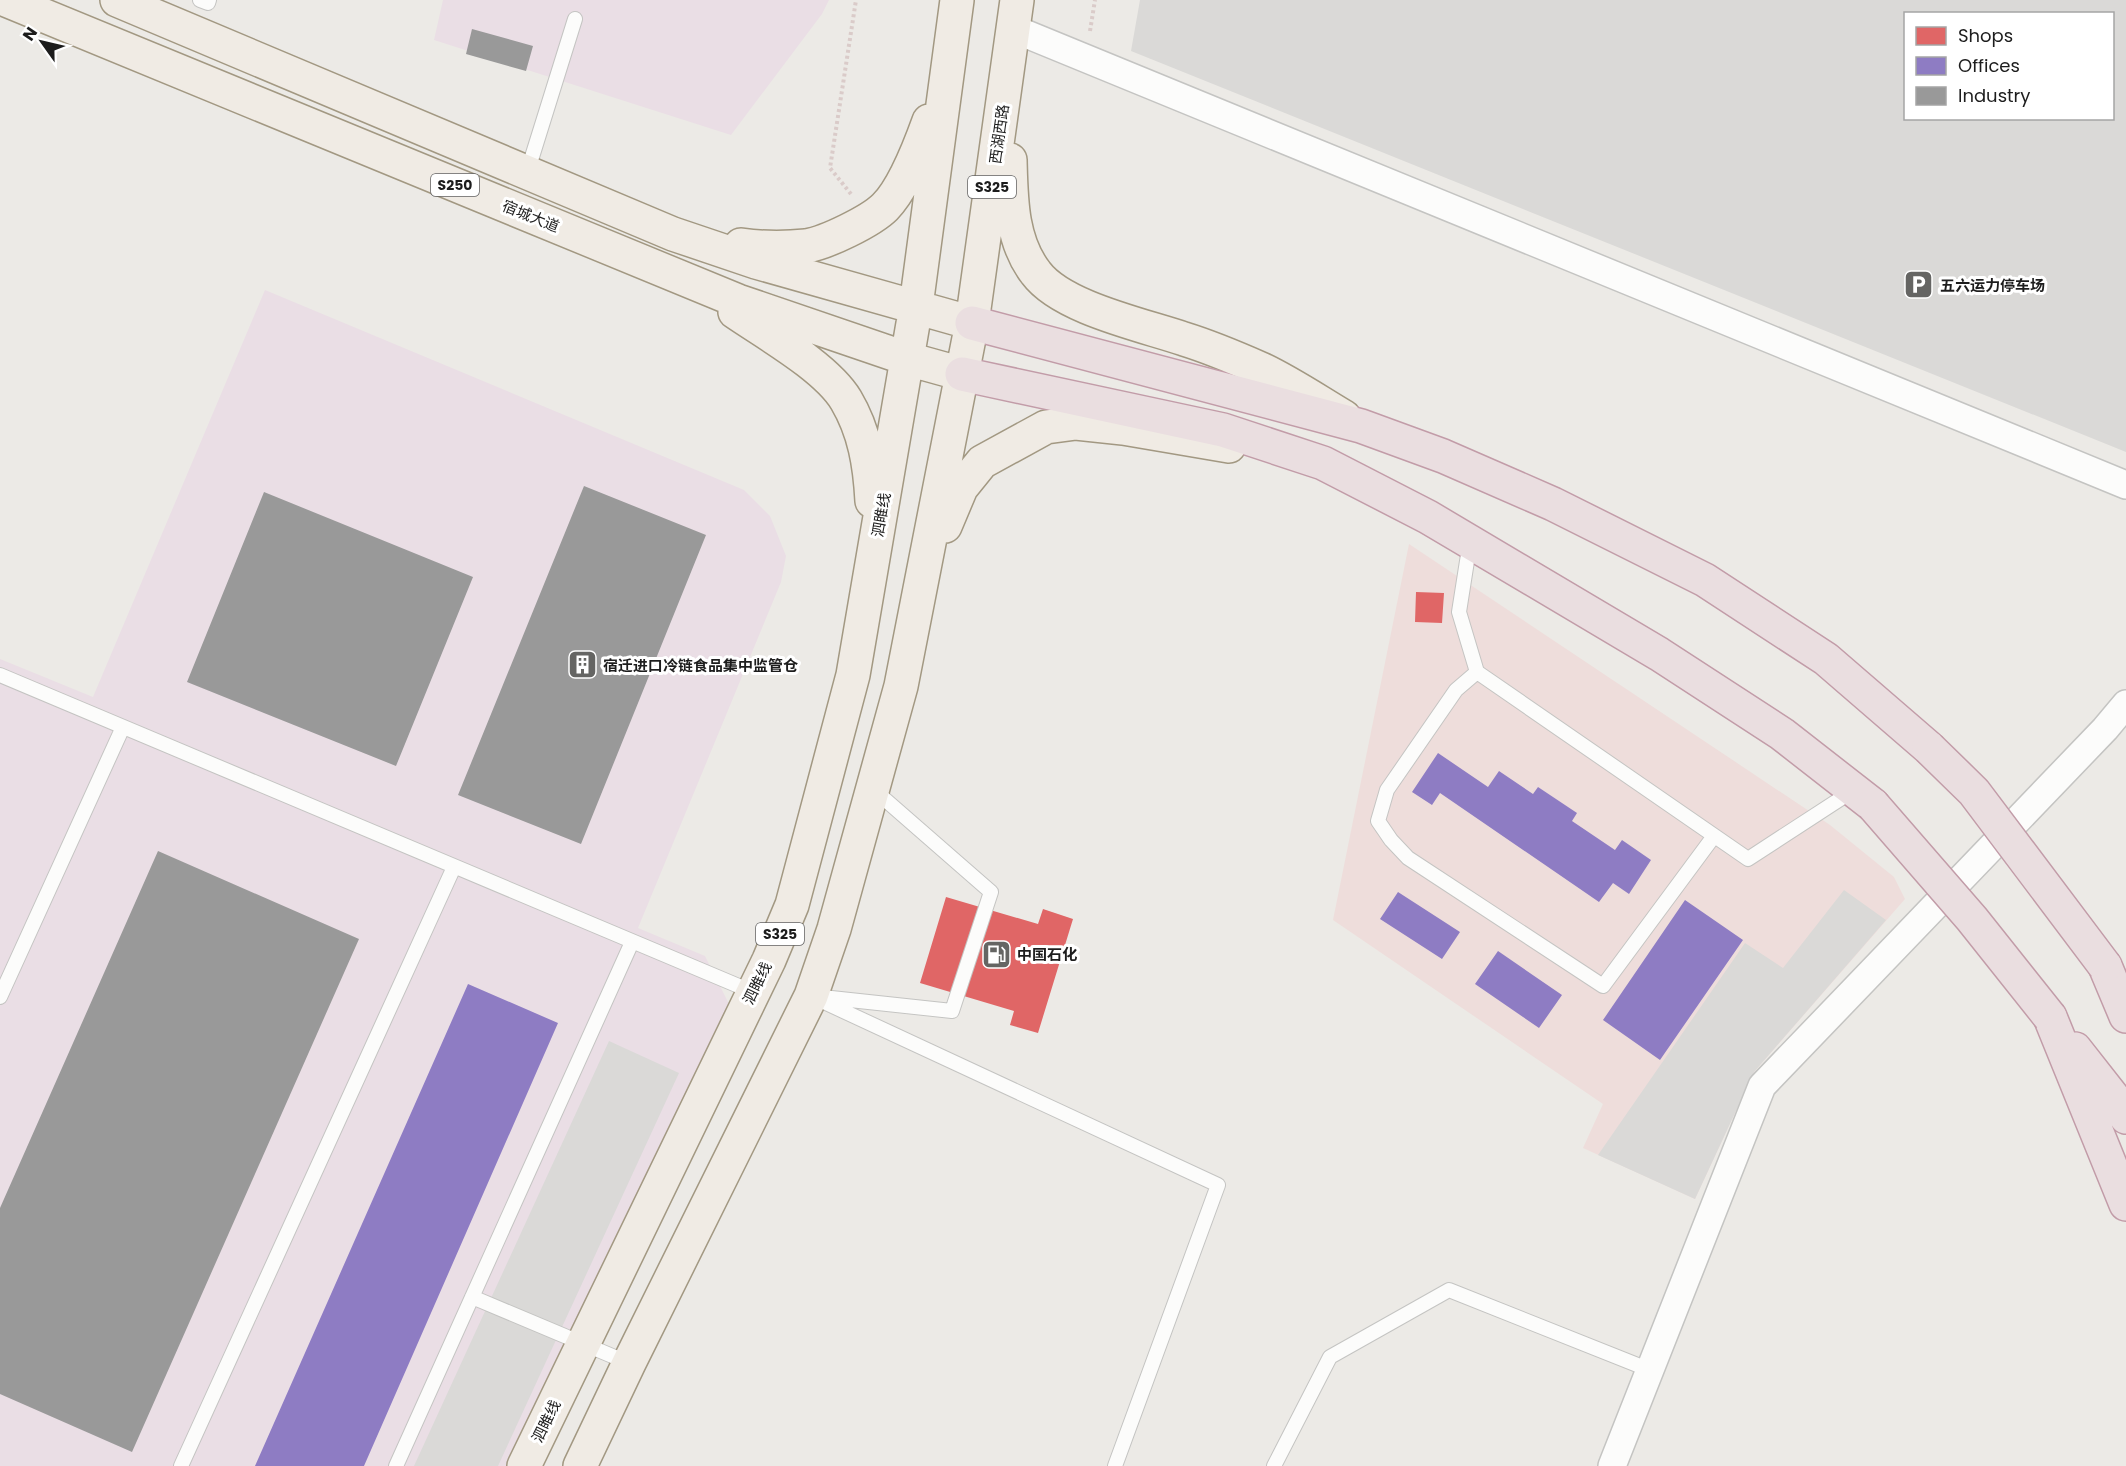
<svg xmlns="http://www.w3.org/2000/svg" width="2126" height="1466" font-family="Poppins,'Noto Sans SC',sans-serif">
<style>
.commercial{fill:#eedddb}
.industrial{fill:#eadee5}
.religious{fill:#dad9d7;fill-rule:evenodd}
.shops{fill:#e06666}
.offices{fill:#8e7cc3}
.industry{fill:#999}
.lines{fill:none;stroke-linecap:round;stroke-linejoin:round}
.lane-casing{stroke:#c4c4c2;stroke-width:16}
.street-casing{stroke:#c4c4c2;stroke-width:30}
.primary-casing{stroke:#a29882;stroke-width:36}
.highway-casing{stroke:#c29ca8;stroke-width:36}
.path{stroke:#dacbc9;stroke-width:4;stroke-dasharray:3 3;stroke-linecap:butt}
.lane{stroke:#fcfcfb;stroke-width:14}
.street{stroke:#fcfcfb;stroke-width:27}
.primary{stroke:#f0ebe4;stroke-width:33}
.highway{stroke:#eadee0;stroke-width:33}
.highway-bridge-casing{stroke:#c29ca8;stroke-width:36;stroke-linecap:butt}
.highway-bridge{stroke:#eadee0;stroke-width:33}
.labels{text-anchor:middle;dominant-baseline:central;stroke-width:6;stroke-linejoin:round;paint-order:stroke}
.shield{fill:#fff;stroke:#616161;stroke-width:1.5}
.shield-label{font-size:14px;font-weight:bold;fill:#1d1d1d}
.street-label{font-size:15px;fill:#1d1d1d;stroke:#fff}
.poi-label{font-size:15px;font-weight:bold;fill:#1d1d1d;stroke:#fff;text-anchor:start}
</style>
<rect width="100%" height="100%" fill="#eceae6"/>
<path class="commercial" d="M1409,544L1830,825L1894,877L1905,899L1754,1072L1695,1199L1583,1148L1603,1104L1333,920Z"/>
<path class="industrial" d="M443,0H829L822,14L731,135L434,40Z
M265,290L744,490L770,516L786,556L781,582L638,928L705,956L732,1010L510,1466H0V659L93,697Z"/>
<path class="religious" d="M1140,0H2126V452L1131,51ZM1906,14H2112V118H1906Z
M1844,890L1886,920L1754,1072L1695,1199L1598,1155L1745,943L1783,968Z
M609,1041L679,1073L498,1466H414Z"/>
<path class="shops" d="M1416,592L1444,593L1442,623L1415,622Z
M946,897L1038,924L1043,909L1073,919L1038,1033L1010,1025L1014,1011L920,983Z"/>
<path class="offices" d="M1438,753L1488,787L1499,771L1533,794L1538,787L1577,813L1572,821L1615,850L1622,840L1651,860L1629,894L1613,883L1599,902L1440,793L1432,805L1412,792Z
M1398,892L1460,932L1442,959L1380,919Z
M1685,900L1743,940L1660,1060L1603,1020Z
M1498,951L1562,995L1539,1028L1475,984Z
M468,984L558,1023L364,1466H255Z"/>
<path class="industry" d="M472,29L533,46L526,71L466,54Z
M584,486L706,535L581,844L458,795Z
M264,492L473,577L396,766L187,682Z
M158,851L359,939L132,1452L0,1394V1208Z"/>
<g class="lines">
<defs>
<path id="lane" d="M200,0L208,3L209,0
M527,173L575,19
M1470,542L1459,612L1477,672L1748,859L1854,790
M1477,672L1456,690L1387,790L1378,821L1391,840L1408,858L1603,986L1714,836
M0,675L753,992
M811,996L1218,1185L1115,1466
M0,997L123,727
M822,997L952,1011L991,892L873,789
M472,1297L629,1363
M181,1466L454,867
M396,1466L632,942
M1274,1466L1330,1357L1449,1290L1650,1370"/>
<path id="street" d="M1014,29L2126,485
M1612,1466L1762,1086L2105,729L2126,704"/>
<path id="primary" d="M6,0L738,301L908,359L962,374
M117,0L673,234L756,262L972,323
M1010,160C1011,199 1011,241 1036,273C1062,308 1143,325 1184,339C1210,347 1236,358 1261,369C1289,382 1317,401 1344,417
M741,245C762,248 785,248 806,246C826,243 871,221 885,207C904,188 920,146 929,121
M735,312C767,334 826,367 846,400C865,432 870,465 872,501
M945,526L961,488L982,462L1046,427L1076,423L1123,428L1229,446
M524,1466L769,960L792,905L853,675L916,306L957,0
M580,1466L629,1363L811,996L834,929L901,686L972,323L1017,0"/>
<path id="highway" d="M972,323L1361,426L1443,456L1553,504L1705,580L1826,659L1929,748
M962,374L1223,430L1323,463L1428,517L1659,654L1782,734L1873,805
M2105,966L2126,1016
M2050,1017L2126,1204
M2075,1049L2119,1105L2126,1117"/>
</defs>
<use href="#lane" class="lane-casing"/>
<use href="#street" class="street-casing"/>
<use href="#primary" class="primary-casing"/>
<use href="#highway" class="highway-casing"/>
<path class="path" d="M1090,31L1095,0
M851,194L830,168L856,0"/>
<use href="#lane" class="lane"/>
<use href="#street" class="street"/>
<use href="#primary" class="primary"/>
<use href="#highway" class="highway"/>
<defs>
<path id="highway-bridge" d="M1929,748L1974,792L2105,966
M1873,805L1972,919L2050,1017"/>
</defs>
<use href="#highway-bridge" class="highway-bridge-casing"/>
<use href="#highway-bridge" class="highway-bridge"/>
</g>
<defs>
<symbol id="parking-square" viewBox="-11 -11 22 22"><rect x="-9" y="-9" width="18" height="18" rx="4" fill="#656563" stroke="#fff"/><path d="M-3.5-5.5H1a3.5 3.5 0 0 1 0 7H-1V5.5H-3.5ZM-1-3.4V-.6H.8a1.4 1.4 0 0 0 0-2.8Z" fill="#fff"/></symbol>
<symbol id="building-square" viewBox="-11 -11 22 22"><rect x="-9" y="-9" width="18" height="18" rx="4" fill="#656563" stroke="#fff"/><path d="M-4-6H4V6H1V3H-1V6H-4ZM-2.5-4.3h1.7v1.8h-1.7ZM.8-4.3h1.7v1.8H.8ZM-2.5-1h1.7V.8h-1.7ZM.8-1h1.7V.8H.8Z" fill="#fff"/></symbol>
<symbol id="fuel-square" viewBox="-11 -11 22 22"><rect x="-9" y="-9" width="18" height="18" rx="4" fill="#656563" stroke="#fff"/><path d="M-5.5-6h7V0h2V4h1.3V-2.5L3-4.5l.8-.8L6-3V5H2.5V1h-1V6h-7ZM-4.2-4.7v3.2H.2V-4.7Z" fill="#fff"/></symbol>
</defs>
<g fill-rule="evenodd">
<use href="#parking-square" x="1902" y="268" width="33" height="33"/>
<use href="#building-square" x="566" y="648" width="33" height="33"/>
<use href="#fuel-square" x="980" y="938" width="33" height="33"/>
</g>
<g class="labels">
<g class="shield">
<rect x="431" y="174" width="48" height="22" rx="4.5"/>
<rect x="968" y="176" width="48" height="22" rx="4.5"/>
<rect x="756" y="923" width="48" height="22" rx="4.5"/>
</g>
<g class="shield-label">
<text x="455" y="185">S250</text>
<text x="992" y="187">S325</text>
<text x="780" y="934">S325</text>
</g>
<g class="street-label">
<text transform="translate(999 134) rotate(-82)">西湖西路</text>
<text transform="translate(531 216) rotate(22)">宿城大道</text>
<text transform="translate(881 515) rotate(-80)">泗睢线</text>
<text transform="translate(757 983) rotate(-64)">泗睢线</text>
<text transform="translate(546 1421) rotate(-64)">泗睢线</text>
</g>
<g class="poi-label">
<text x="1940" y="285">五六运力停车场</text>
<text x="603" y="665">宿迁进口冷链食品集中监管仓</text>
<text x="1017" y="954">中国石化</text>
</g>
</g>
<rect x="1904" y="12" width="210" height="108" fill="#ffffff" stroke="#a5a5a5" stroke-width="1.5"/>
<rect x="1916" y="27" width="30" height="18" fill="#e06666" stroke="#a5a5a5" stroke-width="1.5"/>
<text x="1958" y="42" font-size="18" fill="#1d1d1d">Shops</text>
<rect x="1916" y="57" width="30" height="18" fill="#8e7cc3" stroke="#a5a5a5" stroke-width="1.5"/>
<text x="1958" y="72" font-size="18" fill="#1d1d1d">Offices</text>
<rect x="1916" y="87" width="30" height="18" fill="#999999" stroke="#a5a5a5" stroke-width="1.5"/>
<text x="1958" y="102" font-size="18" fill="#1d1d1d">Industry</text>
<g transform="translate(42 42) rotate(304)" stroke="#ffffff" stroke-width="4.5" paint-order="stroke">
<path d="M0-4.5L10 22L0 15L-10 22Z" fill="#1d1d1d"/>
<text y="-9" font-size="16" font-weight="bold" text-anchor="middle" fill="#1d1d1d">N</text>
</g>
</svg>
